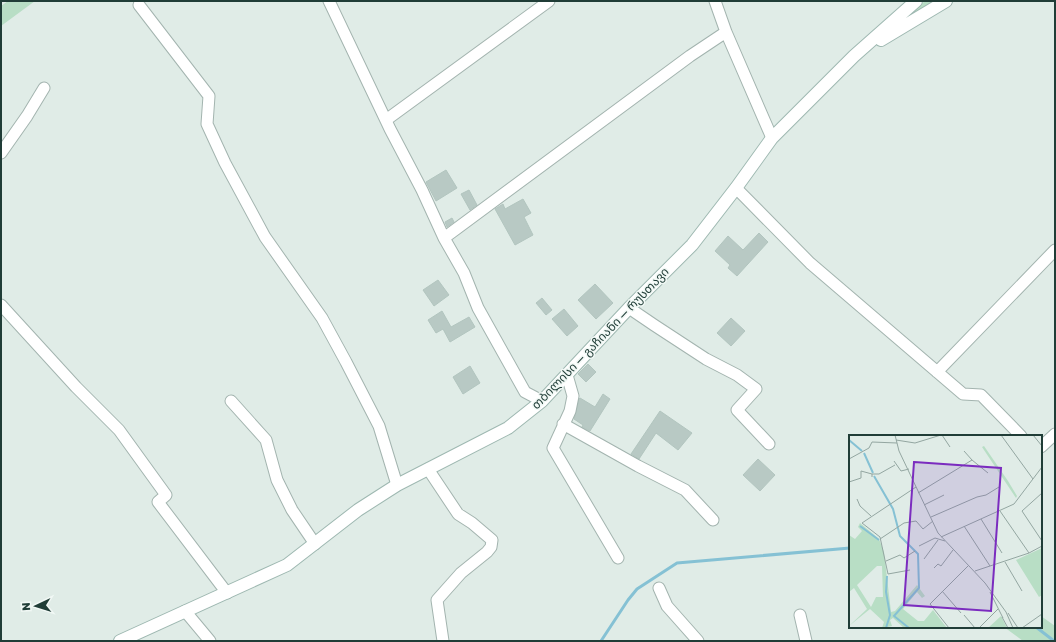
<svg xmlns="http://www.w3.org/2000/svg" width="1056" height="642" font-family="'Golos Text','Noto Sans Georgian',sans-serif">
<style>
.green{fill:#b8dec5}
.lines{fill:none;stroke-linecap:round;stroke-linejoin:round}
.stream{stroke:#85c1d4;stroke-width:3}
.building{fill:#b8c9c4;stroke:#b2c5bf}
.minor-casing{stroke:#a3b4af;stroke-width:13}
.secondary-casing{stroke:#9eb8b1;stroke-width:14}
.minor{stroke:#fff;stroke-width:11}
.secondary{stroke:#fff;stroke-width:12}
.labels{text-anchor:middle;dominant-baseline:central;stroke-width:3;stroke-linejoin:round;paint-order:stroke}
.street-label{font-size:12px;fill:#203d37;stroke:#f1f8f5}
.inset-river{fill:none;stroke:#85c1d4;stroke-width:2}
.inset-road{fill:none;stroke:#93a6a1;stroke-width:1}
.view{fill:#7b2cbf;fill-opacity:0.15;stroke:#7b2cbf;stroke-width:2}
.inset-edge{fill:none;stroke:#203d37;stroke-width:2}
</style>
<rect width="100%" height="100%" fill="#e0ece7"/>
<path class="green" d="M8,1H35L1,26V6Z
M925,1H937L891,29Z
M1041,616L1055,626V641H1023L1004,627H1041Z"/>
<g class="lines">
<path class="stream" d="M1036,627L1054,641
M601,641L628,600L637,589L677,563L850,548"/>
</g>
<path class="building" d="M446,170L457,188L436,201L426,182Z
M469,190L477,205L470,210L461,194Z
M523,199L531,213L524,217L533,235L515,245L495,209L503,204L505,209Z
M452,218L454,222L447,227L445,222Z
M759,233L768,242L737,276L728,268L730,265L715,251L728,236L743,250Z
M438,280L449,295L434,306L423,290Z
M595,284L613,303L596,319L578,300Z
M542,298L552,310L546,315L536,303Z
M564,309L578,326L567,336L552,319Z
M442,311L451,327L469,317L475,327L450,342L443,329L436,333L428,320Z
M731,318L745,331L731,346L717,333Z
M588,364L596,372L586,382L578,374Z
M470,366L480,383L463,394L453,377Z
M603,394L610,399L590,431L582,427L583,425L574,419L579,399L580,398L595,407Z
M660,411L692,433L678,450L656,433L639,459L631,454Z
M758,459L775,475L760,491L743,475Z"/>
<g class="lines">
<defs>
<path id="minor" d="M329,1L390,129L422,190L444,238L464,273L478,308L525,392L542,401
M715,1L726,32
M139,5L209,96L207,124L225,163L265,237L322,318L346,362L379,426L397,485
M386,120L549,1
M1,153L27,116L44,88
M736,188L810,263L963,394L981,395L1021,436
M444,238L690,56L726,32L772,138
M1,305L76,387L119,430L166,495L158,502L227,593
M629,308L654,325L706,359L737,375L756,389L737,410L769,444
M937,372L1055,250
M567,375L573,396L570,411L553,448L618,558
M231,401L266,440L277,480L292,510L315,544
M563,424L638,466L685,490L713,520
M1041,447L1055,434
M428,469L458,514L472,523L492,540L491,547L487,552L461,573L437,600L443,641
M659,588L667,606L698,641
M185,611L210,641
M800,615L806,641"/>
<path id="secondary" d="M881,40L946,1
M120,641L287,565L358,510L397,485L508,428L542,401L629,308L692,245L736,188L772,138L854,56L916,1"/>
</defs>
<use href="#minor" class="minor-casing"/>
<use href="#secondary" class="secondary-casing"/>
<use href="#minor" class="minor"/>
<use href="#secondary" class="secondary"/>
</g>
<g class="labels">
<g class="street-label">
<text transform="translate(600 338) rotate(-46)">თბილისი — გაჩიანი — რუსთავი</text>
</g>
</g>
<g transform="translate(849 435)">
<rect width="193" height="193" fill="#e0ece7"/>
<path d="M135,11L159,46L168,61L167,63L133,12ZM11,88L30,104L35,117L42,177L46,176L68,150L76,161L73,163L68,157L54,174L69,186H75L84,175L98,193H55L44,183L41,185L43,191L33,193L35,187L21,174L0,191L18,174L5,153L0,157V100L6,104L13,96L9,92ZM28,131H33L34,162H27L22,172L8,150ZM193,113V160L190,162L167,125ZM152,181L158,193H139Z" fill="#b8dec5" fill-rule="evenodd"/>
<path class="inset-river" d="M0,5L13,16M15,18L24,38M25,41L44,74L51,101L69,119L70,153L45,181L60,193M11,91L30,105M37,193L41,180L37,157L38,141"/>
<path class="inset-road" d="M46,0L50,16L89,98L136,148L157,177L164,193M93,0L101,12M152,0L184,44M184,0L193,11M47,5L66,8L92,0M115,16L123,25M0,24L20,13L23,7L48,8M45,26L52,36L60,34M23,42V39H30L46,30M0,47L12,43V36L23,39M69,58L123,25L139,38M193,58L173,76L193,106M8,64L11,71L22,81M75,70L95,60M151,76L180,118M82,82L128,62L137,60L150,52M132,84L153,118M115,91L141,131L126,136M92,102L165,69L193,32M31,104L55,88L67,86L74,94L84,86M70,111L86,103L96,106M75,124L89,105M37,126L51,120L55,123L66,116M156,127L173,156M141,131L180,118L193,111M85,133L89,129L92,131L104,115M61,135L39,139L31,102L13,88L67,52M93,156L112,178M141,157L154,183M159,178L169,193M115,180L126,193M153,182L159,193M100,193L81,169L119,131M130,193L149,174M173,193L193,179"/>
<path class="view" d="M65,27L152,33L142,176L55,170Z"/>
<rect width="193" height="193" class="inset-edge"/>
</g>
<rect width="1056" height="642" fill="none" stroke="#203d37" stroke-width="4"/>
<g transform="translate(36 606) rotate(266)" stroke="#f1f8f5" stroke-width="3" paint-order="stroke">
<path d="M0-3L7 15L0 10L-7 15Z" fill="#203d37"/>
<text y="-6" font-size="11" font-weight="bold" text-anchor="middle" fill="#203d37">N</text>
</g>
</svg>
